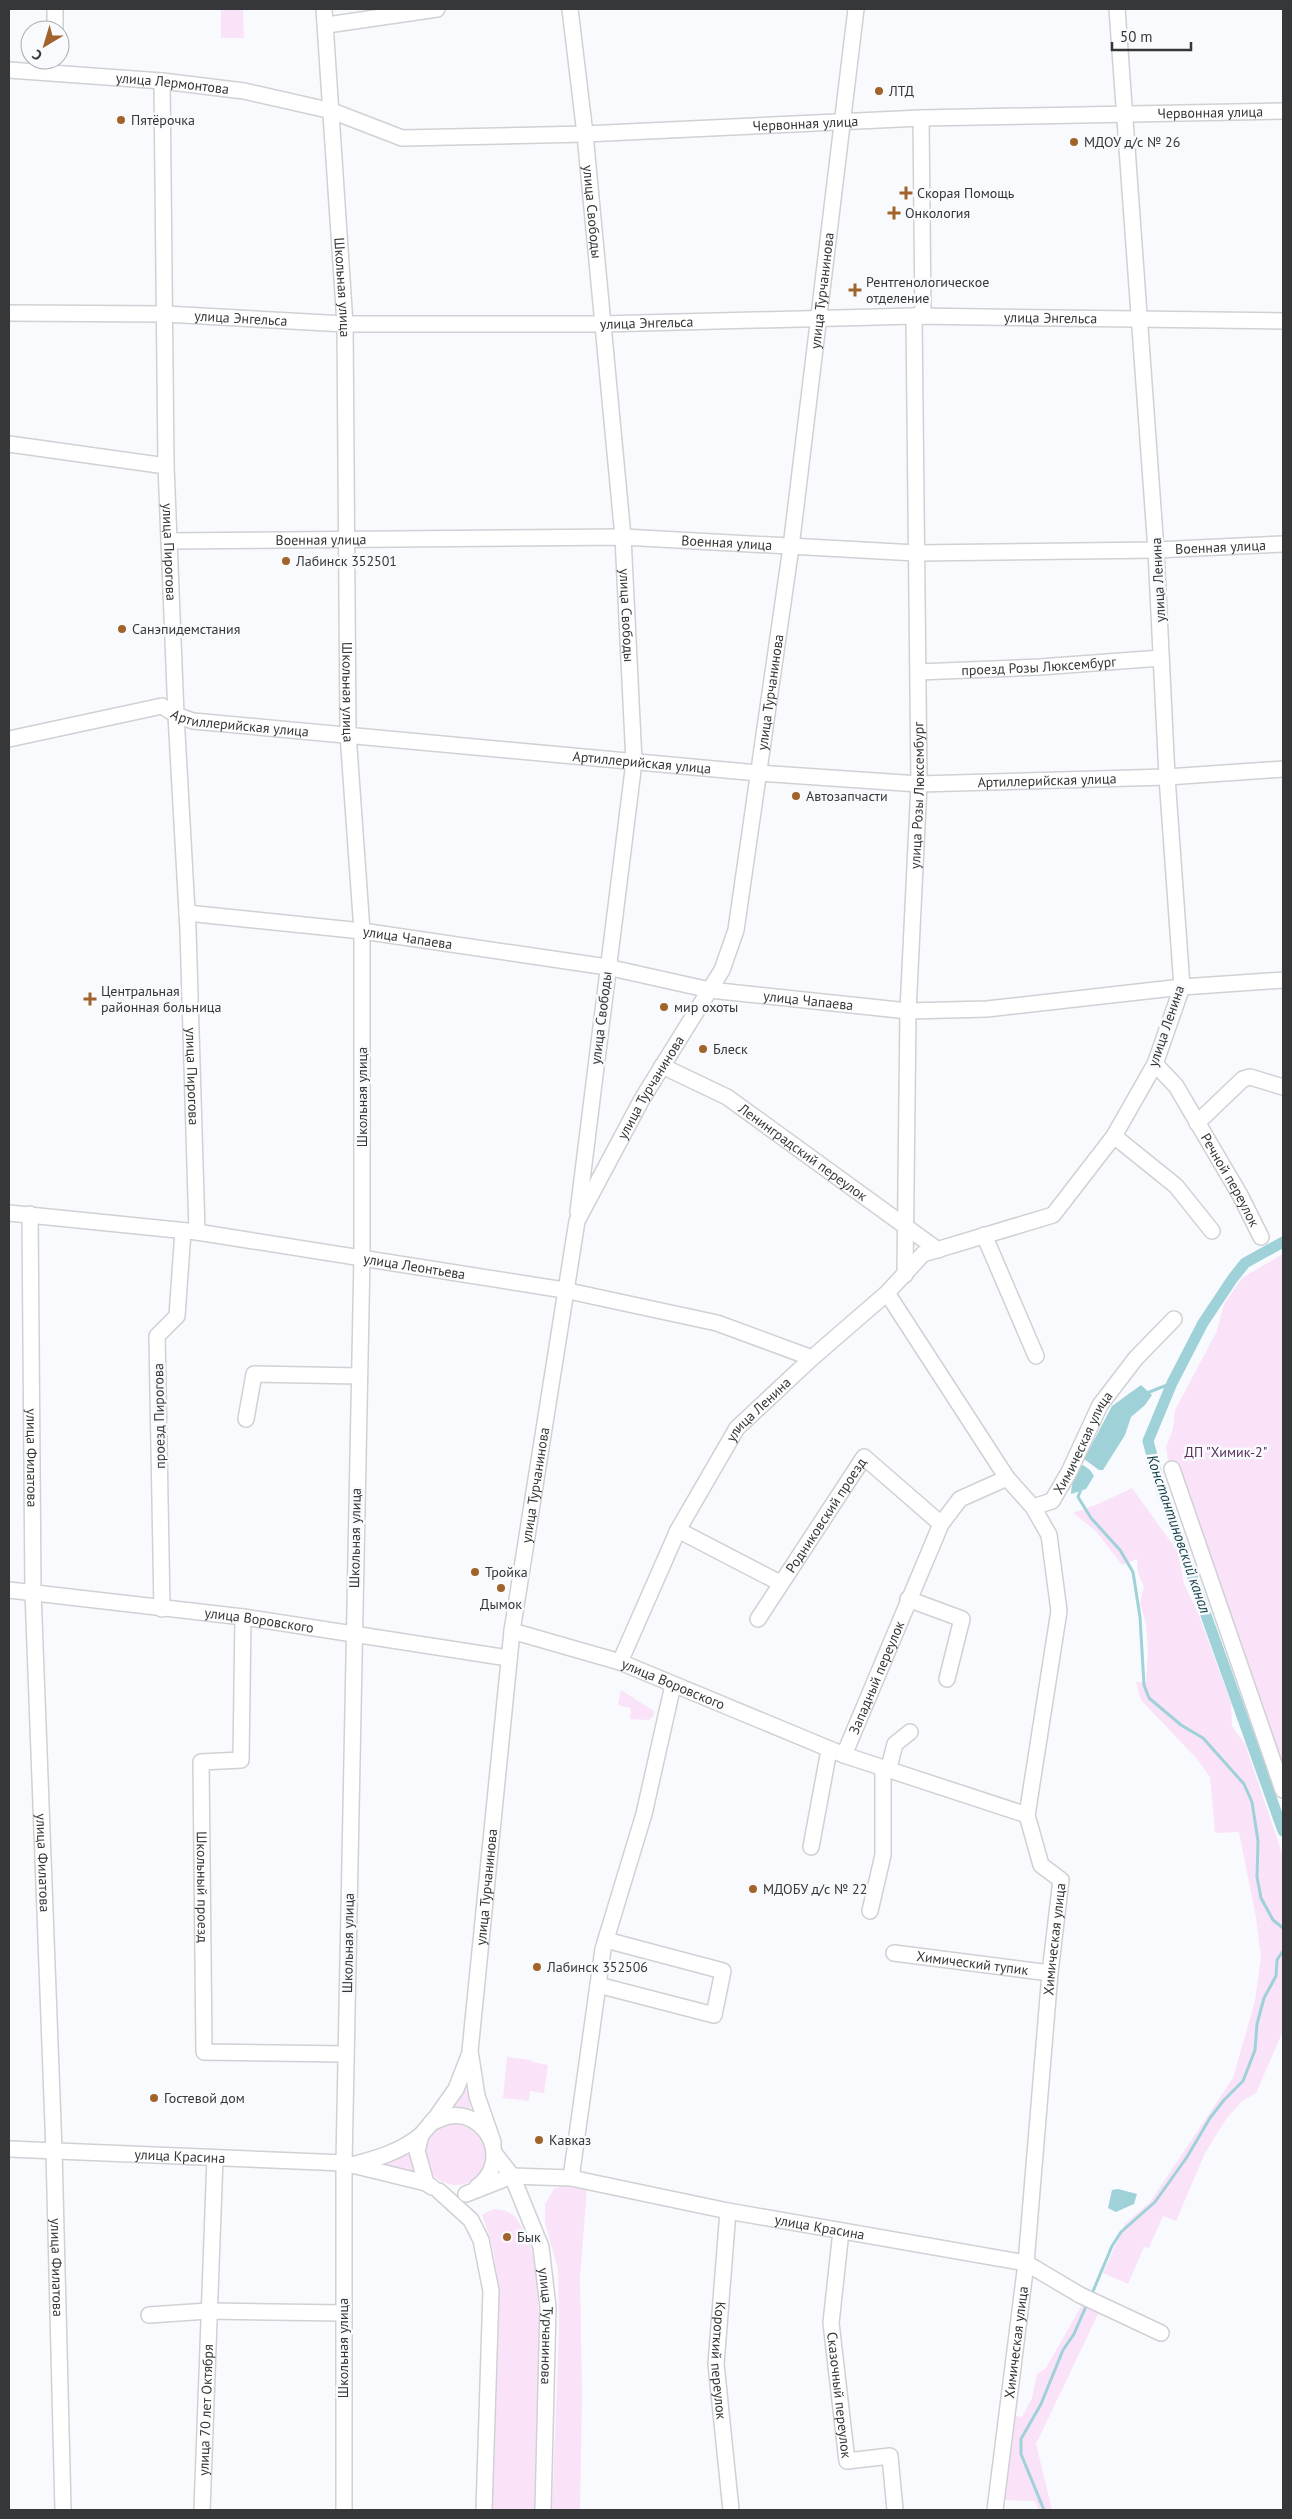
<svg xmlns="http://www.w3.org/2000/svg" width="1292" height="2519" font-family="'PT Sans',sans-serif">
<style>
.green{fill:#fae2f8}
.water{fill:#9fd1d8}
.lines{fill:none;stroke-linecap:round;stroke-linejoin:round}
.stream{stroke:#9fd1d8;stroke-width:3}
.canal{stroke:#9fd1d8;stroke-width:11}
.minor-casing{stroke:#cfd1d4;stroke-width:18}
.minor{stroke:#fff;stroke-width:15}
.poi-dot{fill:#a16329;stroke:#f8fafe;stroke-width:2}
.labels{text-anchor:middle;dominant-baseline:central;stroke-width:5;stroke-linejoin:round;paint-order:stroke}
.street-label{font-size:14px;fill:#363738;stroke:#f8fafe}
.poi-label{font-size:14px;fill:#363738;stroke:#f8fafe;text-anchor:start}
.park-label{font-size:14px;fill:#5a3158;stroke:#f8fafe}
.water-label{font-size:15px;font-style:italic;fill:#113f45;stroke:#f8fafe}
</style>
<rect width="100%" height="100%" fill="#f8fafe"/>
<path class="green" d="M221,9H243L244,38H221Z
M1283,1254V1795L1169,1467L1166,1447L1173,1429L1175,1410L1217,1331L1224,1304L1242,1278Z
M1132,1488L1178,1552L1184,1584L1198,1613L1231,1703L1232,1726L1245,1744L1283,1856V2031L1256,2093L1241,2102L1226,2119L1205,2153L1176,2221L1163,2216L1149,2248L1144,2247L1128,2284L1103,2273L1125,2224L1150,2202L1233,2078L1255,2001L1261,1957L1256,1917L1239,1832L1215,1833L1210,1777L1197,1759L1141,1700L1136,1682H1146L1148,1650L1146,1624L1140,1603L1144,1587L1138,1572L1137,1559L1122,1565L1096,1531L1073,1513L1096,1505Z
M621,1690L654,1711V1715L649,1720L630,1719L631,1708L618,1705Z
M507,2057L531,2060L532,2062L548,2065L544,2093L530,2091L529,2101L503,2098Z
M465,2083L472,2114L450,2109Z
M425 2154a31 31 0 1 1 62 0a31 31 0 1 1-62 0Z
M414,2149L418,2175L382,2166Z
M566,2185L587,2188L580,2277L582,2395L580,2510H552L559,2330L558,2269L545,2223V2204L554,2189Z
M494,2209L506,2211L516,2217L526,2235L533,2255L537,2278L539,2324L534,2510H492C494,2467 496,2424 497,2380C499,2325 504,2268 482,2215Z
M1083,2303L1099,2312L1036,2444L1052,2510H1039L1035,2501L999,2500L1010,2415L1022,2417L1032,2398L1037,2374L1046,2368Z"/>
<path class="water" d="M1141,1385L1152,1395L1145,1405L1131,1417L1125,1435L1103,1470H1099L1084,1459L1112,1406Z
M1083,1465L1090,1470L1094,1476L1086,1489L1071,1494C1072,1483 1073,1471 1083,1465Z
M1118,2189L1137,2194L1134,2204L1116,2212L1108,2208L1112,2190Z"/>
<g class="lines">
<path class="stream" d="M1147,1393L1172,1383
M1081,1489L1078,1497L1091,1518L1120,1550L1133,1572L1140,1617L1144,1685L1149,1698L1181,1725L1203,1738L1244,1784L1252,1802L1258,1841L1257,1877L1261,1898L1273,1920L1283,1928
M1091,2296L1112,2246L1121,2232L1155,2202L1187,2157L1210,2118L1224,2100L1243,2081L1255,2050L1257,2024L1264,1998L1276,1976L1277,1960L1283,1951
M1044,2510L1021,2454V2439L1041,2404L1063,2350L1074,2334L1087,2304"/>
<path class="canal" d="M1283,1242L1245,1263L1233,1278L1203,1323L1172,1383L1148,1441L1161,1489L1283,1831"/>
<defs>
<g id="minor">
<path id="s1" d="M324,9L345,324L348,734L362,931V1257L344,2163V2510"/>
<path id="s2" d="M570,9L585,134L623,537L634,762L578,1212"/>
<path d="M327,25L437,9"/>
<path d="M55,30V9"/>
<path id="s3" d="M9,70L162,81L244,91L332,111L402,138L585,134L921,118L1283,111"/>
<path id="s4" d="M162,81L166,466L176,715L188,930L197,1232"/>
<path d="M921,118L923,316"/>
<path id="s5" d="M9,313L165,314L345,324H602L914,316L1283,321"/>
<path d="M9,444L166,466"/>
<path id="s6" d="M169,541L623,537L916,553L1156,550L1283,544"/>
<path id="s7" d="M918,672L1040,667L1161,658"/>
<path id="s8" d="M9,739L162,706L176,715L193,721L758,773L919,784L1167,777L1283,769"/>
<path id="s9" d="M187,913L362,931L607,967L710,990L908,1011L987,1009L1182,987L1283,980"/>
<path id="s10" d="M1155,1064L1176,1086L1240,1195L1261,1237"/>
<path id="s11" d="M662,1066L727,1097L938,1250"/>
<path d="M1197,1123L1243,1079L1250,1077L1283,1087"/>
<path d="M1114,1136L1176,1186L1212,1231"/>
<path id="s12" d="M9,1213L197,1232L564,1290L717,1323L812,1358"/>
<path id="s13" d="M30,1214L33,1592L54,2151L63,2510"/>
<path d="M984,1235L1036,1356"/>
<path id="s14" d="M905,1275L908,1011L919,784L914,316"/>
<path d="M887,1293L1007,1478L1033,1507"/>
<path d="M246,1419L254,1374L359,1376"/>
<path d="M1172,1469L1283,1790"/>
<path d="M678,1530L780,1583"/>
<path id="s15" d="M9,1590L243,1617L508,1658"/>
<path d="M908,1599L962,1619L947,1679"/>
<path d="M162,1609L157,1336L177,1316L183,1231"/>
<path id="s16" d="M243,1617L241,1760L201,1762L204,2052L346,2054"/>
<path id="s17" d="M758,1619L864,1457L941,1524"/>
<path id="s18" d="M512,1631L620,1662L844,1755L1027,1815"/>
<path id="s19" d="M620,1662L678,1530L737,1428L812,1358L887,1293L923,1254L1053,1215L1114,1136L1155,1064L1182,987L1167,777L1156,550L1117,9"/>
<path id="s20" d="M844,1755L941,1524L960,1499L1007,1478"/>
<path d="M888,1771L895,1744L910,1732"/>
<path d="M811,1847L829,1750"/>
<path d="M870,1911L883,1855V1769"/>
<path id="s21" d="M894,1953L1050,1973"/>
<path d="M598,1985L714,2015L723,1971L606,1940"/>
<path d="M431,2123C436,2121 443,2117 449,2116C488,2110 512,2162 477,2187"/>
<path id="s22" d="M493,2142L477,2096L470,2051L512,1631L577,1221L642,1099L722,970L736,930L791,547L856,9"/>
<path id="s23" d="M9,2149L344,2163L426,2183"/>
<path id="s24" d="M495,2154L512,2176L541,2247L548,2307L543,2510"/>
<path d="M352,2165C378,2158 400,2152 421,2135"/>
<path d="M571,2178L603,1949L644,1814L673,1685"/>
<path d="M432,2187L426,2183L417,2151L421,2135L437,2116L456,2089L470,2053"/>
<path d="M439,2191L471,2220L481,2240L491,2291L484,2510"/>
<path id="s25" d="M466,2194L512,2176L571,2178L728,2211L1026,2263L1080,2295L1161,2333"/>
<path id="s26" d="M728,2211L716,2364L731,2510"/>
<path id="s27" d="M841,2231L831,2323L847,2461L890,2456L895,2510"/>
<path d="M149,2315L208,2311L343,2313"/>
<path id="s28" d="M202,2510L215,2158"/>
<path id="s29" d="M995,2510L1026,2263L1050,1973L1061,1880L1041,1865L1027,1815L1059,1611L1049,1535L1033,1507L1052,1501L1069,1472L1100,1405L1136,1358L1174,1319"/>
</g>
</defs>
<use href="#minor" class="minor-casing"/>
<use href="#minor" class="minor"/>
</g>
<g class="poi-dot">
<circle cx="879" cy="91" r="5"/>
<circle cx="121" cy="120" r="5"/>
<circle cx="1074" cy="142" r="5"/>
<path d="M903.5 185.5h5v5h5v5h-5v5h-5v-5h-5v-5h5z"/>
<path d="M891.5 205.5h5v5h5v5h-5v5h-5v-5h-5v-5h5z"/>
<path d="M852.5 282.5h5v5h5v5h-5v5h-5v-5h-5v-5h5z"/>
<circle cx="286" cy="561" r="5"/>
<circle cx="122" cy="629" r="5"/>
<circle cx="796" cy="796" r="5"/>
<path d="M87.5 991.5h5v5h5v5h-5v5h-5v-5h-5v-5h5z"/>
<circle cx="664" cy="1007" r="5"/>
<circle cx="703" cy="1049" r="5"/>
<circle cx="475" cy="1572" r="5"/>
<circle cx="501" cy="1588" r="5"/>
<circle cx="753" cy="1889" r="5"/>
<circle cx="537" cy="1967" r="5"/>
<circle cx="154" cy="2098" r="5"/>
<circle cx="539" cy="2140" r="5"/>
<circle cx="507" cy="2237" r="5"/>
</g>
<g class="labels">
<g class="street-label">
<text stroke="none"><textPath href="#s3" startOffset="164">улица Лермонтова</textPath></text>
<text stroke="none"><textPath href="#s3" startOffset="1210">Червонная улица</textPath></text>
<text stroke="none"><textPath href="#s3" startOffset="805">Червонная улица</textPath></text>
<text stroke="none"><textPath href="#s2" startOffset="204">улица Свободы</textPath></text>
<text stroke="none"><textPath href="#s1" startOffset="279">Школьная улица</textPath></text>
<text stroke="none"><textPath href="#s22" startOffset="1909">улица Турчанинова</textPath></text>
<text stroke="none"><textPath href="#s5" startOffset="1042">улица Энгельса</textPath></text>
<text stroke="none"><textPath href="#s5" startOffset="232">улица Энгельса</textPath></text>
<text stroke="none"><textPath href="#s5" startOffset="638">улица Энгельса</textPath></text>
<text stroke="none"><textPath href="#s6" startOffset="152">Военная улица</textPath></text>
<text stroke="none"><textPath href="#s6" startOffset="558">Военная улица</textPath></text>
<text stroke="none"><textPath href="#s6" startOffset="1052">Военная улица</textPath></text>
<text stroke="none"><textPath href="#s4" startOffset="471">улица Пирогова</textPath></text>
<text transform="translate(1158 580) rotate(-93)">улица Ленина</text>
<text stroke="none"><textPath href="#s2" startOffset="609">улица Свободы</textPath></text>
<text stroke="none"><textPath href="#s7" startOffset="121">проезд Розы Люксембург</textPath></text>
<text stroke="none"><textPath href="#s1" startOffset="684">Школьная улица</textPath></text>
<text stroke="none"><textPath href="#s22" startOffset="1504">улица Турчанинова</textPath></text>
<text stroke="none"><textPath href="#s8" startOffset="238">Артиллерийская улица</textPath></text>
<text stroke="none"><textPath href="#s8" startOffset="642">Артиллерийская улица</textPath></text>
<text stroke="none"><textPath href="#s8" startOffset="1048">Артиллерийская улица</textPath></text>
<text stroke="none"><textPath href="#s14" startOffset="480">улица Розы Люксембург</textPath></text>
<text stroke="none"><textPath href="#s9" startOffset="222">улица Чапаева</textPath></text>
<text stroke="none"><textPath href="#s9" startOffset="628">улица Чапаева</textPath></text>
<text transform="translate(601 1018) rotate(-83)">улица Свободы</text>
<text transform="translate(1166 1026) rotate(-71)">улица Ленина</text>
<text stroke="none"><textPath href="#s4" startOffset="996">улица Пирогова</textPath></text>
<text stroke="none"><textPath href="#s22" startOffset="1084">улица Турчанинова</textPath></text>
<text transform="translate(362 1097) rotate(-90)">Школьная улица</text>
<text stroke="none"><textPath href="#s11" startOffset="166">Ленинградский переулок</textPath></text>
<text stroke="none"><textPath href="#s10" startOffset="139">Речной переулок</textPath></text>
<text stroke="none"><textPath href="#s12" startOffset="409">улица Леонтьева</textPath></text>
<text stroke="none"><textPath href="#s19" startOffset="290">улица Ленина</textPath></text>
<text transform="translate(159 1416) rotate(-91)">проезд Пирогова</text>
<text stroke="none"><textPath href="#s29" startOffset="1112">Химическая улица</textPath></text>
<text stroke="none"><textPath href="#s13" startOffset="244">улица Филатова</textPath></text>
<text stroke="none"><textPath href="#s22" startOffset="664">улица Турчанинова</textPath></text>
<text stroke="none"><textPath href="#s17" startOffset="124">Родниковский проезд</textPath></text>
<text transform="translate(355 1538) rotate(-89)">Школьная улица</text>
<text stroke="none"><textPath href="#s15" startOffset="252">улица Воровского</textPath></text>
<text stroke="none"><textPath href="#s20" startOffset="84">Западный переулок</textPath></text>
<text stroke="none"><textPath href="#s18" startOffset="170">улица Воровского</textPath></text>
<text stroke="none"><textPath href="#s13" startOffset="649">улица Филатова</textPath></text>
<text stroke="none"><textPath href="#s16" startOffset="308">Школьный проезд</textPath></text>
<text stroke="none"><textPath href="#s22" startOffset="259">улица Турчанинова</textPath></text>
<text stroke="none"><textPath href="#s29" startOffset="574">Химическая улица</textPath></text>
<text transform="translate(348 1943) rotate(-89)">Школьная улица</text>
<text stroke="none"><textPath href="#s21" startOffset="79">Химический тупик</textPath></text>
<text stroke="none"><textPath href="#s23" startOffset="171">улица Красина</textPath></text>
<text stroke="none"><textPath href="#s25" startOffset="362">улица Красина</textPath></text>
<text stroke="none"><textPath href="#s13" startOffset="1054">улица Филатова</textPath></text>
<text stroke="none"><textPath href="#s24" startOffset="184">улица Турчанинова</textPath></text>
<text stroke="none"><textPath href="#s29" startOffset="169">Химическая улица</textPath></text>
<text transform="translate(343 2348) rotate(-90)">Школьная улица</text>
<text stroke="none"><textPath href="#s26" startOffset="150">Короткий переулок</textPath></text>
<text stroke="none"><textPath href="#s27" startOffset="165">Сказочный переулок</textPath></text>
<text stroke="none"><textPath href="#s28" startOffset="100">улица 70 лет Октября</textPath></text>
</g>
<g class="poi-label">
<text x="889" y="91">ЛТД</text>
<text x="131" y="120">Пятёрочка</text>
<text x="1084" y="142">МДОУ д/с № 26</text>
<text x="917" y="193">Скорая Помощь</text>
<text x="905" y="213">Онкология</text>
<text x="866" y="282">Рентгенологическое<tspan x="866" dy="16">отделение</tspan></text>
<text x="296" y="561">Лабинск 352501</text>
<text x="132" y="629">Санэпидемстания</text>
<text x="806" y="796">Автозапчасти</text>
<text x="101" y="991">Центральная<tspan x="101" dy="16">районная больница</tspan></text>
<text x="674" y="1007">мир охоты</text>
<text x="713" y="1049">Блеск</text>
<text x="485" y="1572">Тройка</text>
<text x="501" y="1604" text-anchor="middle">Дымок</text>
<text x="763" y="1889">МДОБУ д/с № 22</text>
<text x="547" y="1967">Лабинск 352506</text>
<text x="164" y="2098">Гостевой дом</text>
<text x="549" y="2140">Кавказ</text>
<text x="517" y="2237">Бык</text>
</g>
<g class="park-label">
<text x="1226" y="1452">ДП "Химик-2"</text>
</g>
<g class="water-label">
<text transform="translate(1179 1534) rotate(71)">Константиновский канал</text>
</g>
</g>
<rect width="1292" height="2519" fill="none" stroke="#363738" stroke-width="20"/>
<g transform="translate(45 45) rotate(218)"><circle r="24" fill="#f8fafe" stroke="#aaacaf"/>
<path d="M0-4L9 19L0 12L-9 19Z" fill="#a16329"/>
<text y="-8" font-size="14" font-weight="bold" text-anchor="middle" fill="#363738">С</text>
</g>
<path d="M1112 42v8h79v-8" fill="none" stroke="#363738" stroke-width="2.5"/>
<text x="1120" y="42" font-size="15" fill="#363738" stroke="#f8fafe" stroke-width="4" paint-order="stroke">50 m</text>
</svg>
